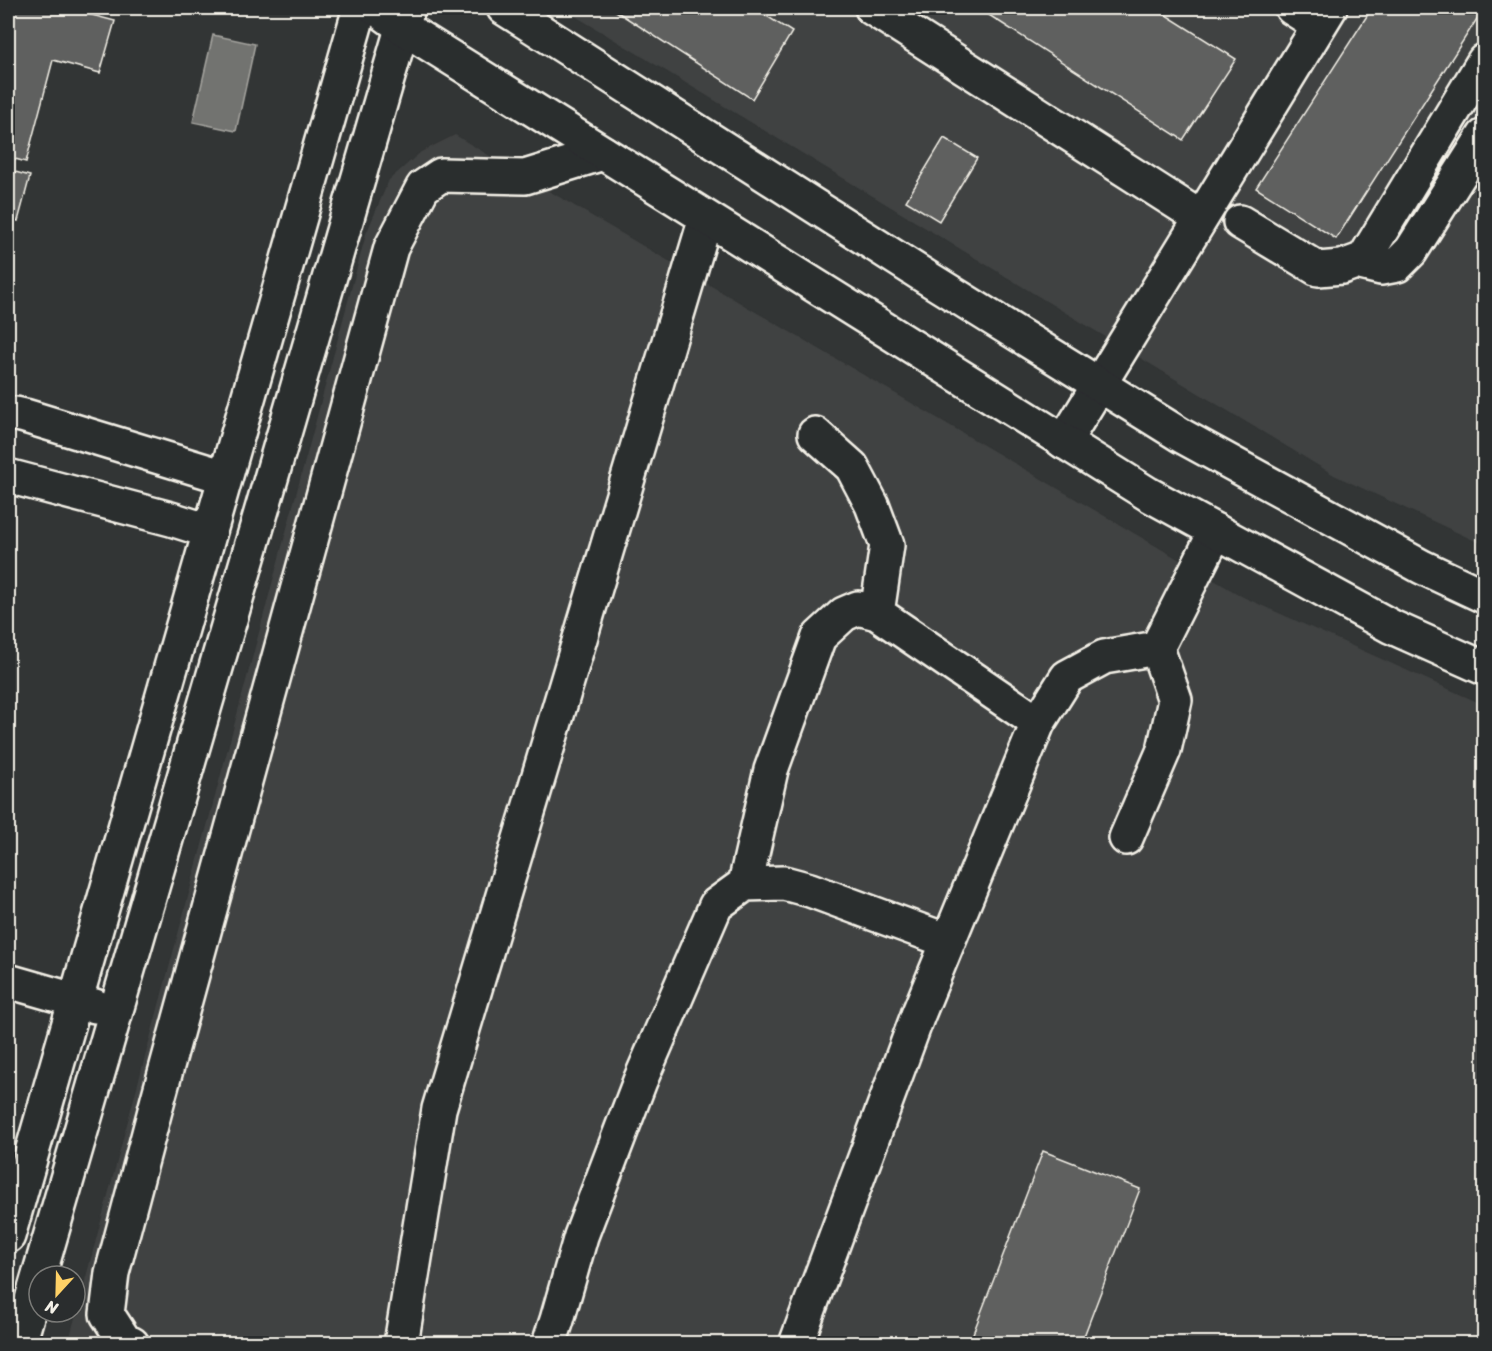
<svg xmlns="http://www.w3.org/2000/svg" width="1492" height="1351" font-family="Sriracha,sans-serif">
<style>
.built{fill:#404242}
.water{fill:#727370;stroke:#a6a5a0;stroke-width:1.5}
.building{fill:#5f605f;stroke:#f4f1e8;stroke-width:1.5}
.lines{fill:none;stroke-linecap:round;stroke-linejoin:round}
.minor-casing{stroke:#f4f1e8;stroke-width:38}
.major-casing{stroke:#f4f1e8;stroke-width:38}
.minor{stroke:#2a2d2e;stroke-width:33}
.major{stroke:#2a2d2e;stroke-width:33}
</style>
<rect width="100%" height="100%" fill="#323535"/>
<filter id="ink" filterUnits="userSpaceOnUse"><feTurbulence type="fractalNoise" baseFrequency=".0167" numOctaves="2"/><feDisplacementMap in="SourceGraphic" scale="12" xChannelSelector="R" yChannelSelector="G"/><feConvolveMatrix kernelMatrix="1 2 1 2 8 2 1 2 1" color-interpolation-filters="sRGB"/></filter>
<g filter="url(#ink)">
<path class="built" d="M562,8H1484V545L1334,475Z
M455,135L525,177L1243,597L1484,705V1343L68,1344L366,234L389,180L421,152Z"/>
<path class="water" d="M213,35L255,44L236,131L193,122Z"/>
<path class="building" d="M8,8H65L115,21L100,73L53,60L26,162L8,157Z
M611,8H754L792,32L752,99Z
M978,8H1155L1236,59L1183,140Z
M1372,8H1484L1336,239L1256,188Z
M944,138L977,158L939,221L906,201Z
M8,170L30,176L18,221L8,218Z
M1043,1151L1140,1189L1081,1344H969Z"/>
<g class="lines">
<defs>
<path id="minor" d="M872,8L1201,218
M1292,8L1319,25
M1240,222L1318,269L1342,267L1364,259L1484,61
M1356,262L1381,268L1397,265L1411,251L1484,136
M8,414H16L25,416L225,477
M815,434L852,467L872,505L887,545L877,613
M1064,442L1330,8
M8,476L171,519L209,531
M1126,838L1164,750L1175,700L1157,648L1216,531
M745,884L771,770L819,637L844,614L858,608L877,613L1038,723
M8,981L95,1006
M8,1236L360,8
M19,1344L408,8
M132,1344L124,1340L107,1314L112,1273L158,1099L391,248L423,187L441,175L525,177L603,153
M401,1344L439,1109L706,218
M549,1344L557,1320L581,1236L640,1081L716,905L745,884L784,883L810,890L948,941
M796,1344L918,1015L1038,723L1067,677L1104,657L1157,648"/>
<path id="major" d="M376,8L402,27L1148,494L1392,627L1484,668
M504,8L926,277L1182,436L1422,567L1484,596"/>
</defs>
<use href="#minor" class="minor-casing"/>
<use href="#major" class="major-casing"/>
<use href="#minor" class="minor"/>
<use href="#major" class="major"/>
</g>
</g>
<rect width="1492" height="1351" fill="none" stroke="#2a2d2e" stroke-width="30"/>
<rect x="15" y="15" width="1462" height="1321" fill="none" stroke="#f4f1e8" stroke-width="2" filter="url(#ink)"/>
<g transform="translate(57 1294) rotate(202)"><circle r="28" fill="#2a2d2e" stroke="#7b7b78" stroke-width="1.5"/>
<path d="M0-4.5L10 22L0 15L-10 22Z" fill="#ffd166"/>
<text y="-9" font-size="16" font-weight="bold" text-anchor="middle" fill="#f4f1e8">N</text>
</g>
</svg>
